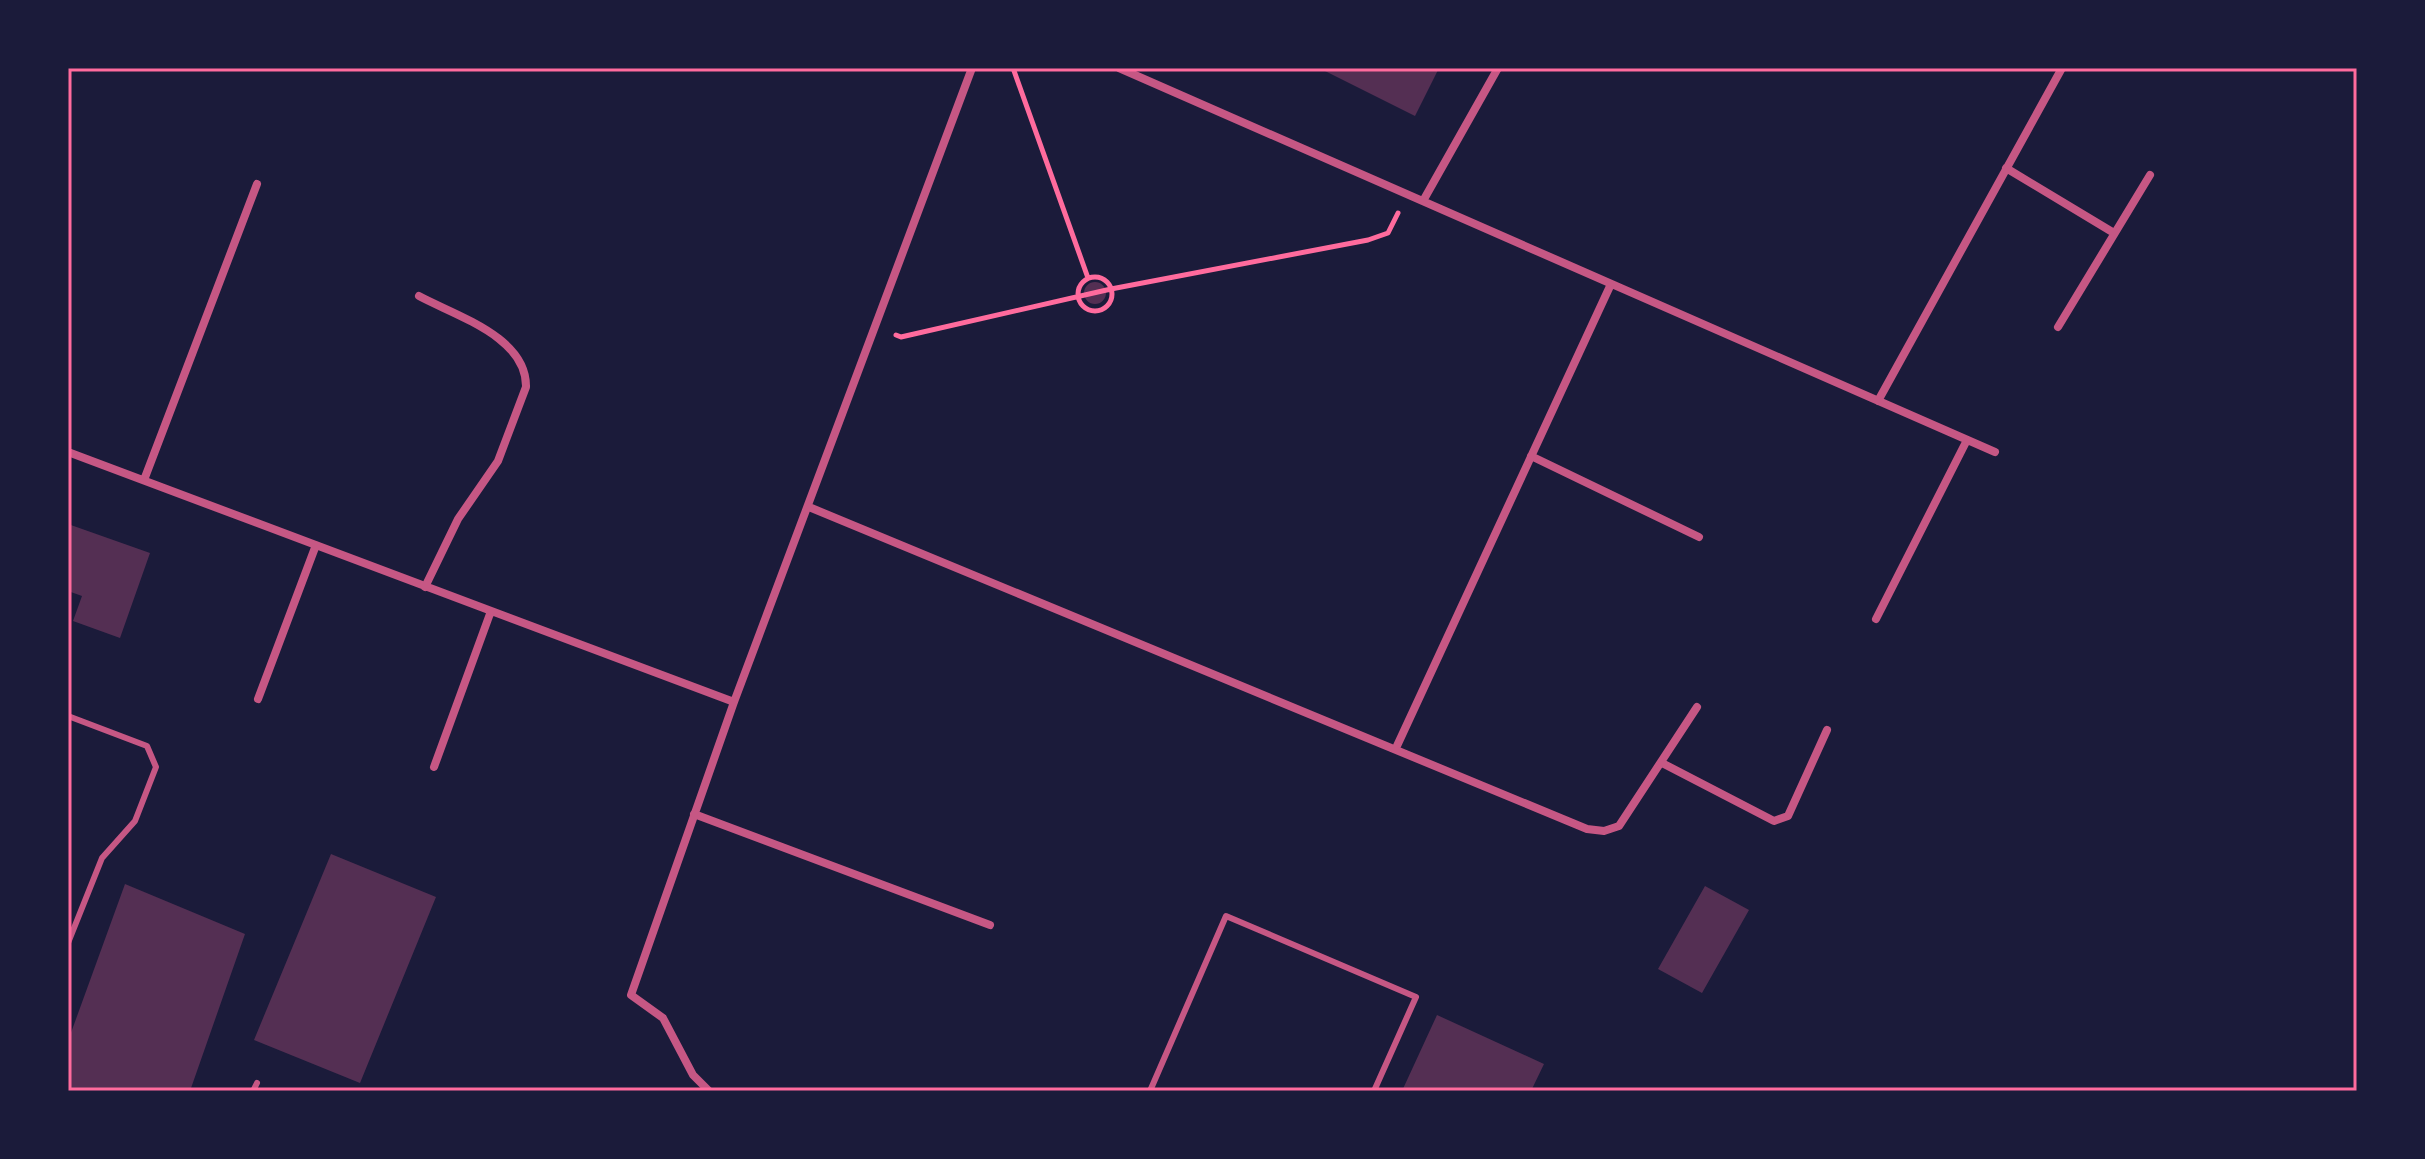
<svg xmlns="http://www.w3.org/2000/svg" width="2425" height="1159" font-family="'Source Sans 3',sans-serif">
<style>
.building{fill:#542f53}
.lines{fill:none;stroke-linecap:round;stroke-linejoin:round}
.path{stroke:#ff6b9d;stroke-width:5}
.service{stroke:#c65784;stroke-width:6}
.minor{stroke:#c65784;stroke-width:8}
.neatline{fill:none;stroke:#ff6b9d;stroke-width:3}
</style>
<rect width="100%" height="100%" fill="#1b1b3a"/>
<path class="building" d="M1319,68H1439L1415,116Z
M1084 293a11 11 0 1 1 22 0a11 11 0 1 1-22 0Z
M68,524L150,553L120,638L73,621L82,596L68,591Z
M331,854L436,897L360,1083L254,1040Z
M125,884L245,934L190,1091H68V1041Z
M1705,886L1749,910L1702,993L1658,969Z
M1437,1015L1544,1064L1531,1091H1402Z"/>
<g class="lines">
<path class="path" d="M1013,68L1088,278
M1078 294a17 17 0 1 1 34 0a17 17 0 1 1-34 0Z
M896,335L901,337L1111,289L1368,240L1388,233L1398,213"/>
<path class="service" d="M68,716L147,746L156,767L135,821L102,858L68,943
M253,1091L257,1083
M1150,1091L1226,916L1416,997L1374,1091"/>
<path class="minor" d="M1119,68L1995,452
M2006,168L2114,233
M1423,201L1498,68
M419,296C456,316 527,337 526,387L498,461L458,519L425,587
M2058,327L2150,175
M1878,401L2062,68
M68,452L734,702
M1531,456L1699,537
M144,480L257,184
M809,507L1587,829L1604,831L1619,826L1697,707
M1876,619L1967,440
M258,699L316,545
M1396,748L1611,284
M1662,763L1774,821L1788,816L1827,730
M434,767L491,611
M694,814L990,925
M709,1091L693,1075L663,1018L631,995L734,702L972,68"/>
</g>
<rect width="2425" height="1159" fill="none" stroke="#1b1b3a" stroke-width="140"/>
<rect x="70" y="70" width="2285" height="1019" class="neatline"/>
</svg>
